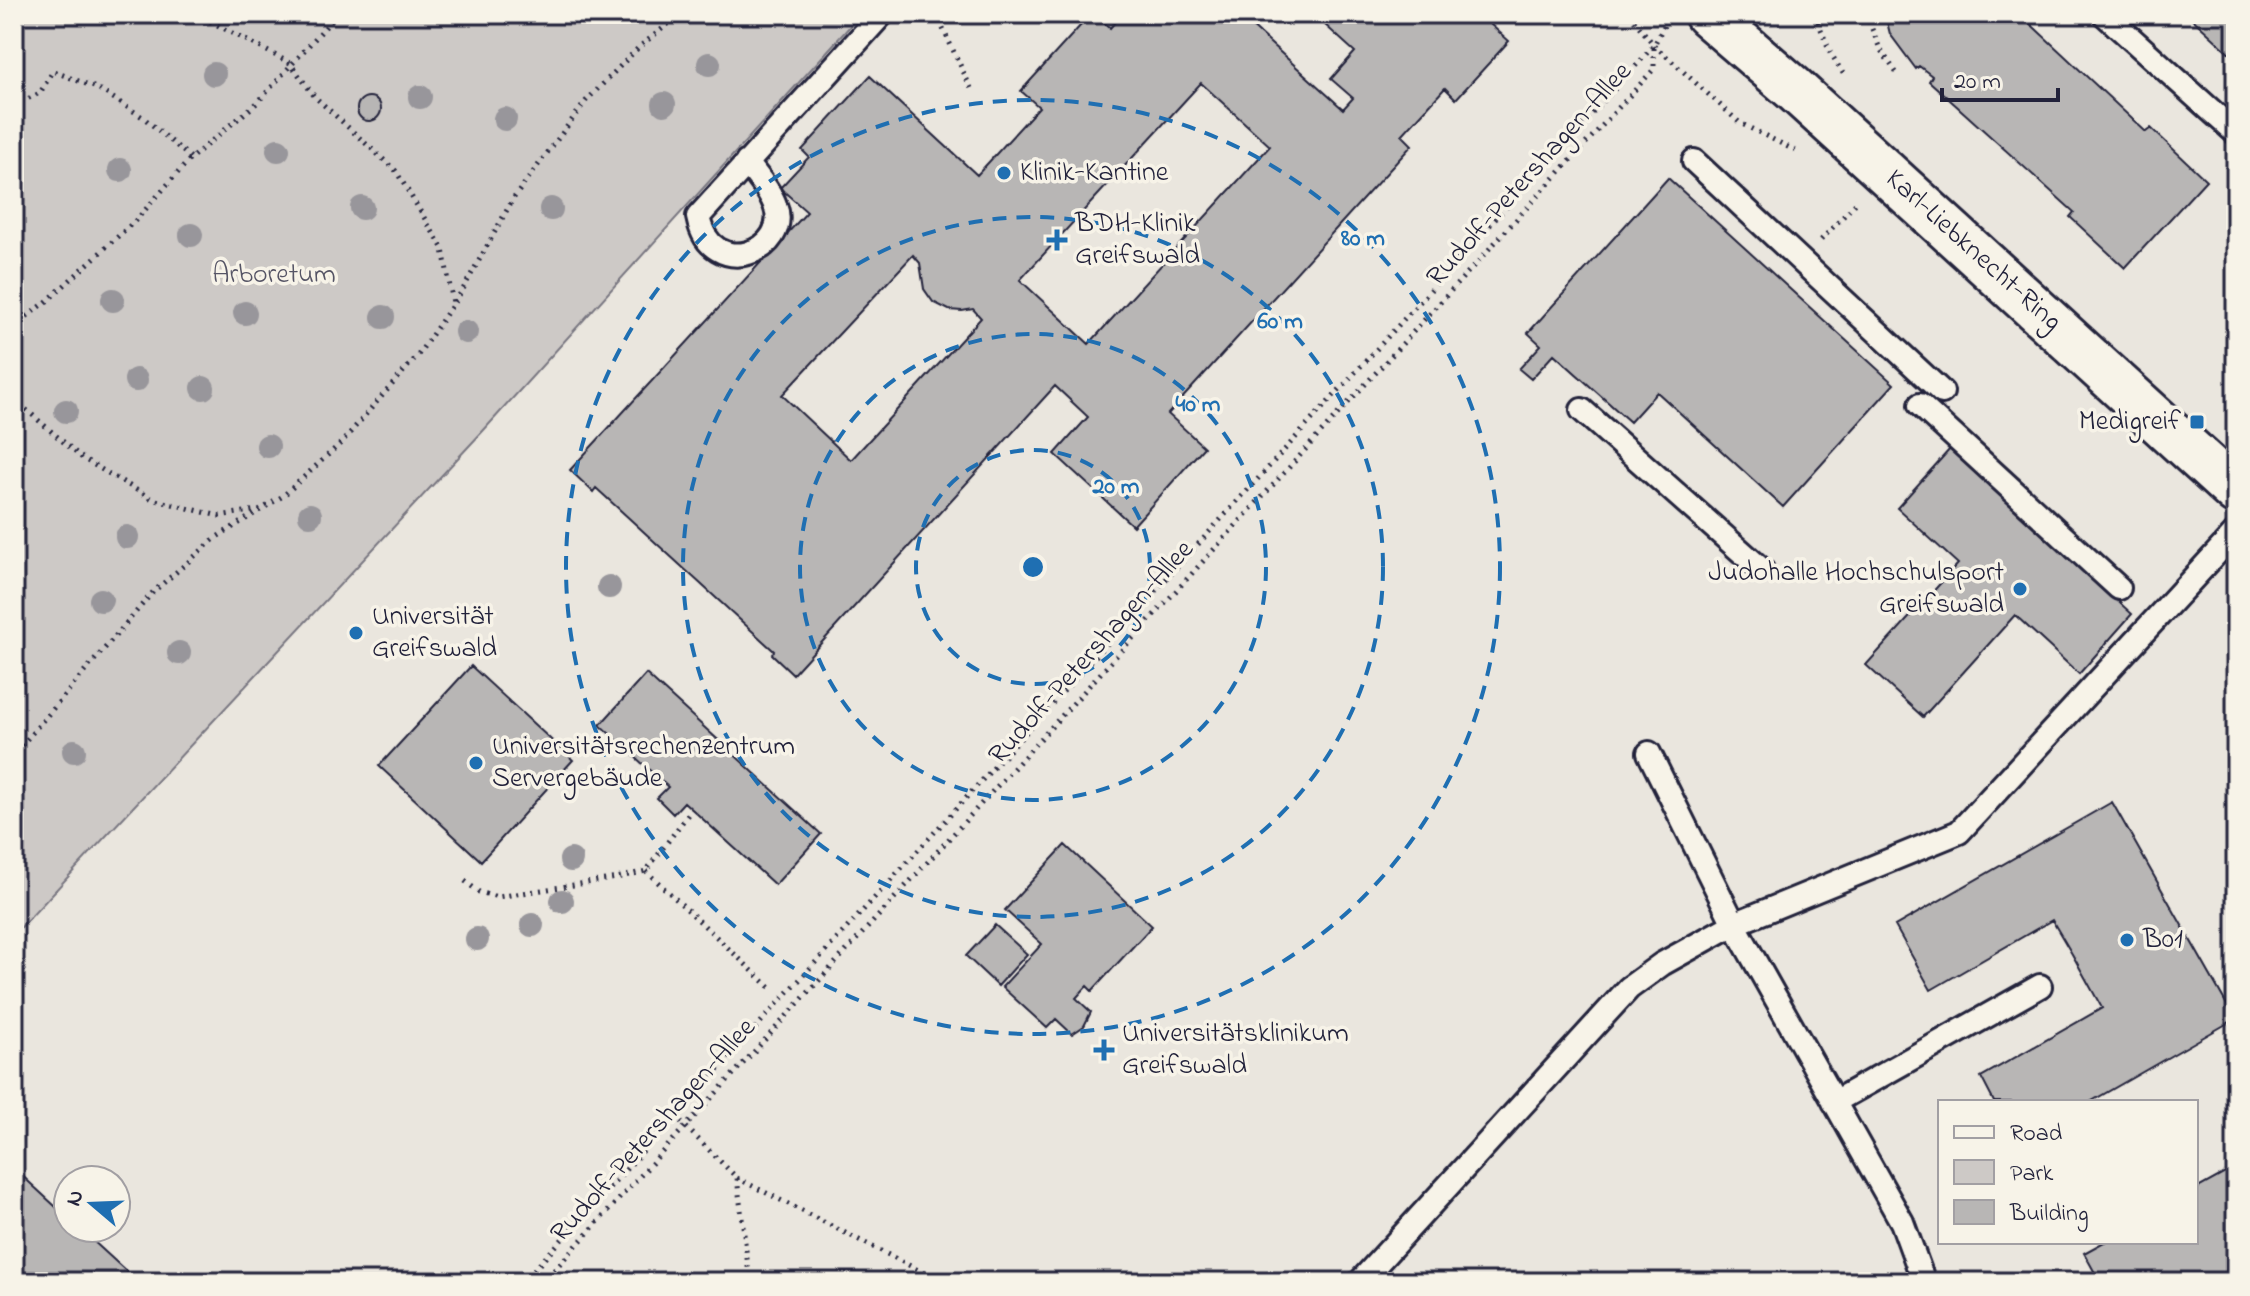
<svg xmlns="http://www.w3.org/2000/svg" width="2250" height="1296" font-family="'Indie Flower',sans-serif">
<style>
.green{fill:#cdc9c6;stroke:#787680;stroke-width:2}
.building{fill:#b8b6b5;stroke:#22223b;stroke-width:2;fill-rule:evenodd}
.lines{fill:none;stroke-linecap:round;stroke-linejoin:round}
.service-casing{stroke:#22223b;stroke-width:28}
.tertiary-casing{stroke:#22223b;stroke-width:50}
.path{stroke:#22223b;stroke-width:5;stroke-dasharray:2 6;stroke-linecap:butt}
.service{stroke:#f7f3e8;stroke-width:22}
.tertiary{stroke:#f7f3e8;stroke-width:44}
.tree{fill:#98969b}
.ring{fill:none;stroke:#1f6fb2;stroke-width:4;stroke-dasharray:14 10}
.poi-dot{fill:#1f6fb2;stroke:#f7f3e8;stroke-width:3}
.labels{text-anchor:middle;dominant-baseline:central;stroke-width:7;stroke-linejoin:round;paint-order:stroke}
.poi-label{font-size:28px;fill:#22223b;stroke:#f7f3e8;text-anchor:start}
.street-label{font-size:28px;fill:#22223b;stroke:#f7f3e8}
.park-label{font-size:28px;fill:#555465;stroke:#f7f3e8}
.centre{fill:#1f6fb2;stroke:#f7f3e8;stroke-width:4}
.ring-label{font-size:24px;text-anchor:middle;font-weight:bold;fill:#1f6fb2;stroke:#f7f3e8;stroke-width:7;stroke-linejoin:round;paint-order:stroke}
</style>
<rect width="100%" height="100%" fill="#eae6de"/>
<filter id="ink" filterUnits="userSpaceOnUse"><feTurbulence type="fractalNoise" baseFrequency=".0125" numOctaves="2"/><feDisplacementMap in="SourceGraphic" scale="16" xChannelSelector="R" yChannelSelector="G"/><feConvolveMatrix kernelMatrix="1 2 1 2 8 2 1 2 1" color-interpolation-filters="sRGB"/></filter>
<g filter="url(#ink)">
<path class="green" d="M14,14H861L483,431L14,935Z"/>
<path class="building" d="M1091,14H1095L1110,28L1122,14H1238L1343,109L1353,98L1331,79L1355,52L1313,14H1479L1509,41L1456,99L1445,88L1402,135L1412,145L1168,414L1204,447L1133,526L1055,454L1088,417L1055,386L793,674L772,654L774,651L596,488L593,492L570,470L807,212L780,188L809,157L802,150L870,76L977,175L1039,107L1021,91ZM1201,83L1270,146L1089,344L1020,280ZM913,255L920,263L924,289L933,302L949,310L962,311L973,309L981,318L851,460L782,395Z
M1885,14H2020L2146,132L2151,128L2206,180L2125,268L2070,217L2074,212L1929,81L1932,76L1919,66L1916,69L1890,34Z
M2187,14H2236V59Z
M357 109a12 12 0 1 1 24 0a12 12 0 1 1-24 0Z
M1668,178L1894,384L1783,507L1657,392L1630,422L1554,354L1531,379L1519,369L1541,345L1528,333Z
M1950,449L2132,614L2079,674L2015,615L1923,717L1866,665L1958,564L1897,508Z
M471,666L573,760L481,861L379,766Z
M646,674L821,834L775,885L684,802L673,814L657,798L668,787L600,725Z
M2112,802L2235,1019L2090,1102H1994L1981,1077L2102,1008L2072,954L2052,920L1931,990L1895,926Z
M1065,845L1152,926L1092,991L1087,986L1076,998L1091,1012L1084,1026L1072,1034L1056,1019L1047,1028L1002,987L1042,944L1005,910Z
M995,925L1027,954L998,986L966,956Z
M2236,1167V1282H2100L2084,1253L2104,1242H2196V1189Z
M17,1171L68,1218V1228H79L138,1282H14V1174Z"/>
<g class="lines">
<defs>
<path id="service" d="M2104,14L2236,133
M1694,161L1942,392
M747,162C756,176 770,190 775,205C793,251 711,283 698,217L882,14
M1920,405L2119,588
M1582,410L1762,570
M1649,753L1734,924L1902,1222L1924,1282
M1834,1102L2040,986
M1360,1282L1629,988L1662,964L1734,924L1959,832L2236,532"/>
<path id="tertiary" d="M1707,14L1793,88L2236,492"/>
</defs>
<use href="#service" class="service-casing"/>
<use href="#tertiary" class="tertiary-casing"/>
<path class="path" d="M196,14L290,63L315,97L396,171L443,249L453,303
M936,14L971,88
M1629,14L1654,45L1740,123L1800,153
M1815,14L1830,52L1844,75
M1866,14L1880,49L1898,75
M14,105L40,93L53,71L99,89L144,118L191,158
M1821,240L1856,203
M14,326L45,303L137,219L191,158L257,103L337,14
M14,399L82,458L152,499L219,516L257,510
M14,744L21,746L153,592L217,537L283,496L341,443L418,355L462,291L513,199L586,101L639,47L681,14
M14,757L21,746
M646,871L774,991
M465,881L479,892L498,897L617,878L646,871L692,809
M675,1116L737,1178L750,1282
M737,1178L942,1282
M523,1282L1642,59L1654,45L1666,22
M543,1282L1654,69V46"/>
<use href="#service" class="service"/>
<use href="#tertiary" class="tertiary"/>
</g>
<g class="tree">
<circle cx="709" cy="64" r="12"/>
<circle cx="214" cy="74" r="12"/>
<circle cx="420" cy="97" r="12"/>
<circle cx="664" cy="104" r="12"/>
<circle cx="505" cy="119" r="12"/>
<circle cx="278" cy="150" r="12"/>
<circle cx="120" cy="170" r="12"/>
<circle cx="362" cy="208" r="12"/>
<circle cx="551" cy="209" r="12"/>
<circle cx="191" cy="235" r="12"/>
<circle cx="113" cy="300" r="12"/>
<circle cx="245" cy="313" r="12"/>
<circle cx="383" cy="317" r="12"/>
<circle cx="466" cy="332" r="12"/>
<circle cx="136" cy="380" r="12"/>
<circle cx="203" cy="388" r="12"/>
<circle cx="66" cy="411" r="12"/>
<circle cx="268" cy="446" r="12"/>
<circle cx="310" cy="515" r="12"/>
<circle cx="127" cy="537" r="12"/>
<circle cx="609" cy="587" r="12"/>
<circle cx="101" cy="600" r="12"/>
<circle cx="179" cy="653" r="12"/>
<circle cx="74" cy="751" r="12"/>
<circle cx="571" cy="860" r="12"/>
<circle cx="562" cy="901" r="12"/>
<circle cx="532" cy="925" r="12"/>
<circle cx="477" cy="939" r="12"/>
</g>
</g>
<g class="ring">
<circle cx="1033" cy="567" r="117"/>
<circle cx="1033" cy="567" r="233"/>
<circle cx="1033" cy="567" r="350"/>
<circle cx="1033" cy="567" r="467"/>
</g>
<g class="poi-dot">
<circle cx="1004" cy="173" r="8"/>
<path d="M1053 228h8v8h8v8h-8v8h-8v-8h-8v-8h8z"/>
<rect x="2189" y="414" width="16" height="16" rx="4"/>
<circle cx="2020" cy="589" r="8"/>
<circle cx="356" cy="633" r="8"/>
<circle cx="476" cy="763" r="8"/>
<circle cx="2127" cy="940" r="8"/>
<path d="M1100 1038h8v8h8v8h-8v8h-8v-8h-8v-8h8z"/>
</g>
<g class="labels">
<g class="poi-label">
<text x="1020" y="173">Klinik-Kantine</text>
<text x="1075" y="224">BDH-Klinik<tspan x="1075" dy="32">Greifswald</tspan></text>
<text x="2181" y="422" text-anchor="end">Medigreif</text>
<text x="2004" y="573" text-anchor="end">Judohalle Hochschulsport<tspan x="2004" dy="32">Greifswald</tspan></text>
<text x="372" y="617">Universität<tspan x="372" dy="32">Greifswald</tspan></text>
<text x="492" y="747">Universitätsrechenzentrum<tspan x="492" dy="32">Servergebäude</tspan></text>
<text x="2143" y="940">B01</text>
<text x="1122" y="1034">Universitätsklinikum<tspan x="1122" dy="32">Greifswald</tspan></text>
</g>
<g class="street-label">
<text transform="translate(1530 175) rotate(-48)">Rudolf-Petershagen-Allee</text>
<text transform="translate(1973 251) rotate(42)">Karl-Liebknecht-Ring</text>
<text transform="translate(1092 653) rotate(-48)">Rudolf-Petershagen-Allee</text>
<text transform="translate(654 1131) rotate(-48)">Rudolf-Petershagen-Allee</text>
</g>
<g class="park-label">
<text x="274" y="275">Arboretum</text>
</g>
</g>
<circle cx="1033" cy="567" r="12" class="centre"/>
<g class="ring-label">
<text x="1363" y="245">80 m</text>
<text x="1280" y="328">60 m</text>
<text x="1198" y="411">40 m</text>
<text x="1116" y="493">20 m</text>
</g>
<rect width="2250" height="1296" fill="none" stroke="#f7f3e8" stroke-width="48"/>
<rect x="24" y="24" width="2202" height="1248" fill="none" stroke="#22223b" stroke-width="3" filter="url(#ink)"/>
<rect x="1938" y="1100" width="260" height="144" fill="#f7f3e8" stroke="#a29fa3" stroke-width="2"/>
<rect x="1954" y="1126" width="40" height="12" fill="#f7f3e8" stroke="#a29fa3" stroke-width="2"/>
<text x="2010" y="1140" font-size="24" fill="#22223b">Road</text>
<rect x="1954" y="1160" width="40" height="24" fill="#cdc9c6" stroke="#a29fa3" stroke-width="2"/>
<text x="2010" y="1180" font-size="24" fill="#22223b">Park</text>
<rect x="1954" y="1200" width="40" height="24" fill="#b8b6b5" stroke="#a29fa3" stroke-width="2"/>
<text x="2010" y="1220" font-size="24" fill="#22223b">Building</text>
<g transform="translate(92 1204) rotate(289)"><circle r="38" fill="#f7f3e8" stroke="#a29fa3" stroke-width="2"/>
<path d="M0-6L14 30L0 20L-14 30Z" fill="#1f6fb2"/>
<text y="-12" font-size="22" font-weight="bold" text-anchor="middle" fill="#22223b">N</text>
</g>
<path d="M1942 88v12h116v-12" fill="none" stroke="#22223b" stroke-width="4"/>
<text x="1954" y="88" font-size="24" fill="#22223b" stroke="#f7f3e8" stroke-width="6" paint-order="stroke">20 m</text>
</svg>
